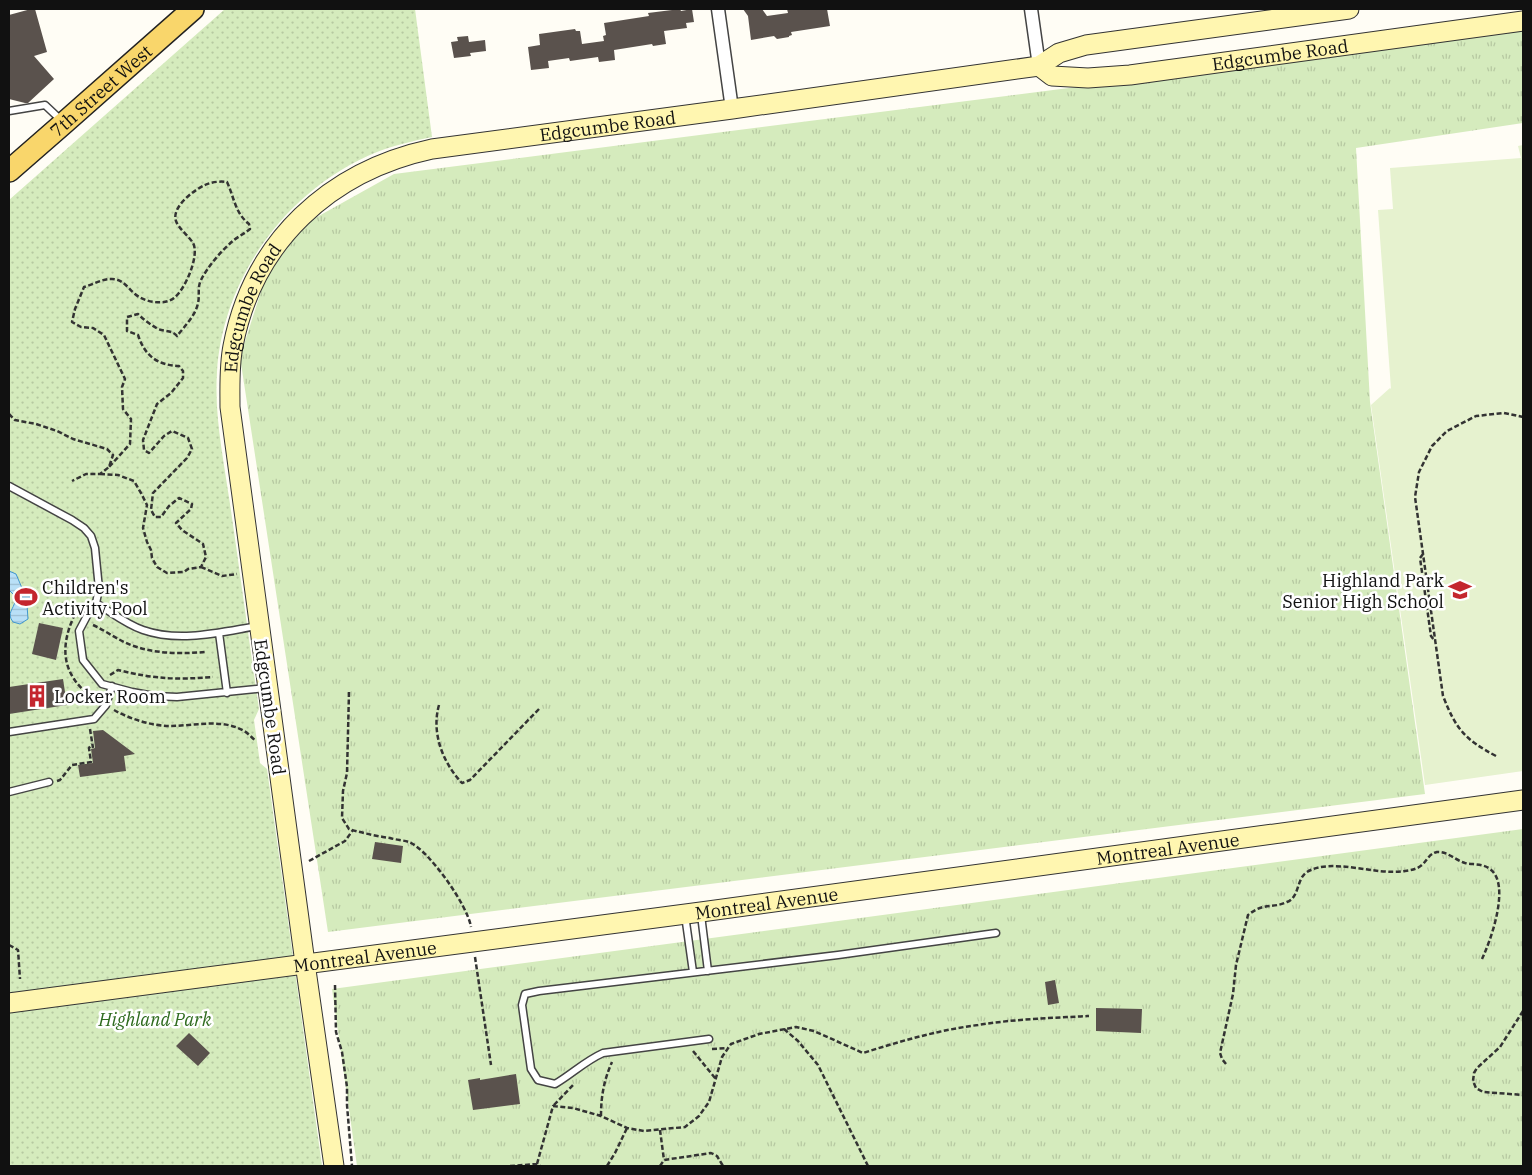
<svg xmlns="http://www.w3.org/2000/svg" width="1532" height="1175" font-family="'IBM Plex Serif',serif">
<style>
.grass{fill:url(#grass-tufts)}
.park{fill:url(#park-dots)}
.pitch{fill:#e6f2cf}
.water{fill:url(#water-rules);stroke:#3f96cf}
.building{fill:#5a524d}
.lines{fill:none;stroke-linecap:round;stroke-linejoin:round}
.lane-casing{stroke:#444;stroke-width:9}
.street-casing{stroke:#444;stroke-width:15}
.secondary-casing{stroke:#333;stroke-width:21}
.primary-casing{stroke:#222;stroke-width:24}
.path{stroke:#333;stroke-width:2.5;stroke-dasharray:5 2.5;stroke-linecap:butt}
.lane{stroke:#fff;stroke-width:6}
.street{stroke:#fff;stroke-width:12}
.secondary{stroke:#fff6b0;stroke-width:19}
.primary{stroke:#f9d66b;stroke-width:21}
.labels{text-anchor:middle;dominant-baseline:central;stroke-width:5;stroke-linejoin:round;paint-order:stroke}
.street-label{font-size:18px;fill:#111;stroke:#fff}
.poi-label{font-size:18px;fill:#111;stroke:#fff;text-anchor:start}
.park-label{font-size:18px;font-style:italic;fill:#2f6b1f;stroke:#fff}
</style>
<defs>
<pattern id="grass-tufts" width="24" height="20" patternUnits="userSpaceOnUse" patternTransform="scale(1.25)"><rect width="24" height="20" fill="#d5ebbd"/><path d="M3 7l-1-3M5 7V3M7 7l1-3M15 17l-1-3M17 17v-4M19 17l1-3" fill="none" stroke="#b6c8a1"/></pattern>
<pattern id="park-dots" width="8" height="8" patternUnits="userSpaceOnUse" patternTransform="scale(1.25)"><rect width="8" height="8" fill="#d5ebbd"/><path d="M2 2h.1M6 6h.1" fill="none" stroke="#b6c8a1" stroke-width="1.8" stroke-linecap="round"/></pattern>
<pattern id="water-rules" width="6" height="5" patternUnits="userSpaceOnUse" patternTransform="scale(1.25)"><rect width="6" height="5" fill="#b9e0f7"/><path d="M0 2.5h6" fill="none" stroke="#9ebfd3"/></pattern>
</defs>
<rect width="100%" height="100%" fill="#fffdf5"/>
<path class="grass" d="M1523,30V123L1356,148L1370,402L1425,794L328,932L240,357L264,282L299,227L394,174Z
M1523,829V1166H357L332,989Z"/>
<path class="park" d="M225,9H415L432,137C413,141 395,145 377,152C288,188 223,276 217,372C214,416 224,461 230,504C240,572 249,641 259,709L254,720L260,763L267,769L322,1166H9V200Z"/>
<path class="pitch" d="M1523,145V377L1508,380L1523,377V771L1425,785L1371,405L1390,388L1391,389L1378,210L1393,209L1390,168L1521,158L1518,146Z"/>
<path class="water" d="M9,571L16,574L22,588L32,590L36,595V600L27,605L28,619L20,624L13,622C6,613 14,609 15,601L14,595L9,590Z"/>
<path class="building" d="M31,9H35L47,52L34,56L54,79L28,103H25L9,99V15Z
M680,9L681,11L692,9L694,22L686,23L687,28L664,31L666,44L653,46L652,44L614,50L615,60L599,62L598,57L570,61L569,58L548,61L549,68L531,70L528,47L540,45L539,34L575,29L576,31H580L582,44L604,41L603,36L606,35L604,23L649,16L648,13Z
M743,9H762L767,16L788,13L787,9H827L830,26L791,32L792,35L789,36V37L777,39L774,36L751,40L748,16Z
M468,36L469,42L485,40L486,51L470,53L471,56L454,58L451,42L458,41L457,37Z
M39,623L63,628L56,660L32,654Z
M63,679L67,705L9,714V687Z
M103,730L135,754L124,756L126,771L80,777L78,765L93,763L91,749L95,748L93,731Z
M375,842L403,846L401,863L372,859Z
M1055,980L1059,1003L1048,1005L1045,982Z
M1096,1008L1142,1009L1141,1033L1096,1031Z
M189,1033L210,1053L198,1066L176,1046Z
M516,1074L520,1104L473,1110L468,1080L480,1078V1080Z"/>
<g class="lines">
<defs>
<path id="lane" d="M9,111L45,105L62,121
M9,486L72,520L84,528L91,536L95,548L99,589L96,603L88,614L79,631L83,660L102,684L132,692L154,696L177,697L266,688
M96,603C111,612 126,624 143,630C180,643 221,632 258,626
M219,633L227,693
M9,732L94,719L106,705L112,686
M9,792L49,782
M685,915L693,972
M701,915L708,971
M709,1039L603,1053C585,1061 572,1074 555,1084L538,1080L531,1069L522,1005L525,994L539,991L838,955L996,933"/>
<path id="street" d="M718,9L732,109
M1031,9L1039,66"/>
<g id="secondary">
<path id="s1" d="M1039,66L1052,76L1088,78L1130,75L1523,21"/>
<path id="s2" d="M9,1003L701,912L1523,800"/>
<path id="s3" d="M334,1166L305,963L230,407C230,387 229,366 233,346C253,241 330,171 432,149L732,109L1039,66L1059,53L1086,45L1349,9"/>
</g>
<g id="primary">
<path id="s4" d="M9,171L64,123L193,9"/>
</g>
</defs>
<use href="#lane" class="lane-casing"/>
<use href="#street" class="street-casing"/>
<use href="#secondary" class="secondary-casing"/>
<use href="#primary" class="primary-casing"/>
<path class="path" d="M9,414L15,420L36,424L57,431L73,439L107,449L113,455L109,467L100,474H86L72,481
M100,474L118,475L134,481L141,493L147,505L143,528L147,542L151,550L152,558L157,567L167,573L184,572L188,569L201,567L206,557L203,544L182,530L176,523L191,509L192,504L179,498L169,506L161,517H155L151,510L153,493L187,458L192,449L188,438L172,431L164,436L149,453L144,450L143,440L157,404L171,393L183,378V371L179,366C157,365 145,356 138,335L127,331V317L138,314C144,320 151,325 158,329C166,332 172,330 177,336C184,327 196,315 198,303C200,295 197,288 201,280C208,266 222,250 234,240C239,236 244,234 250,229L249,224C235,213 234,197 227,182C220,181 211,182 205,185C194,190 171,207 176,221C179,229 188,235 193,243C200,255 185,290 174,298C164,306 144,302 135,294C127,287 122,278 110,279C102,279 92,285 84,287L75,309L72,322L81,327L93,328L104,335L125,379L122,387L123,409L131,419L130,444L109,467
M1423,554L1420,558L1431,636L1434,640
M201,567L222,576L237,574
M75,614C65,635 60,658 74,679C79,687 87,693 94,700
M93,625C106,631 118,640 131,645C155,654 180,654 205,652
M110,675L118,670C155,679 176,680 213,677
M349,692L347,773L343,791L342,818L349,829C362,833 376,836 390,838C396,840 403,840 409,842C429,850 468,906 471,927
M439,705C431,733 443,763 462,783L470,780L539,709
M114,710C130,719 152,726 170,726C194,726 222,718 244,731C248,733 252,738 256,741
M90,729L93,748
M1496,756C1464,739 1456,729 1443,696L1415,497L1419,472L1432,446L1447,431L1476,416L1504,413L1523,417
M57,781L60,780L72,765L91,762L89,748L92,744
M309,861L345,841L353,830
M9,945L18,950L20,979
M475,957L491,1065
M335,985L336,1032L342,1052L347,1087V1105L352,1166
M1523,1011L1500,1047L1477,1068L1474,1073L1473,1081L1476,1088L1483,1092L1523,1095
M784,1029L798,1041L818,1065L868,1166
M712,1049L728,1048
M693,1051L715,1078
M1226,1064L1222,1059L1220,1053L1233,994L1236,965L1248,915C1264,902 1272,909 1287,902C1300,897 1296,879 1307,872C1331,857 1376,876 1405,871C1412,870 1418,869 1423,864C1428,859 1429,854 1437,852C1447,851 1455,860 1465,863C1473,865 1482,863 1490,869C1511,884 1491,940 1482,959
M554,1105L574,1084
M601,1116C601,1096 604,1080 612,1062
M660,1130L664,1160
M537,1164L553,1106L573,1108L601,1116L627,1128L644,1131L685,1127L699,1116L709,1102L722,1057L731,1044L759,1034L796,1027L814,1031L863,1053C901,1041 939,1030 978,1025C1015,1019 1052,1018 1089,1016
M510,1166L537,1164L540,1166
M607,1166L615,1153L627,1128
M660,1166L664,1160L711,1153L717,1156L723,1166"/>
<use href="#lane" class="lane"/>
<use href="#street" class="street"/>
<use href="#secondary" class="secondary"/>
<use href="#primary" class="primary"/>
</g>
<defs>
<symbol id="school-bare" viewBox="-9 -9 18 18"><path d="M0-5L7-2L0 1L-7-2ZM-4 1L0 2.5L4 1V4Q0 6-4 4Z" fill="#c4262e" stroke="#fff" stroke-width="2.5" paint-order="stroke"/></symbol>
<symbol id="stadium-bare" viewBox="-9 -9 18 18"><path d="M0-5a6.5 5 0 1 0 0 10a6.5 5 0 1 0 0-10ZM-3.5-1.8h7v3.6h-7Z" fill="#c4262e" stroke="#fff" stroke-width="2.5" paint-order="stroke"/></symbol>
<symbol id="building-bare" viewBox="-9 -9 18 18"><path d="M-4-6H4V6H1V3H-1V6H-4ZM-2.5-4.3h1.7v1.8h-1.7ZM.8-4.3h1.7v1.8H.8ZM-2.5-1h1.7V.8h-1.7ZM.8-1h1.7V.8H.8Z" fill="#c4262e" stroke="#fff" stroke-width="2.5" paint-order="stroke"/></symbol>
</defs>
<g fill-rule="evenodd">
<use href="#school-bare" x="1444" y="574" width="32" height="32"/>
<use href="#stadium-bare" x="10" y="581" width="32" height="32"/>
<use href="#building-bare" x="21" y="680" width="32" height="32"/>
</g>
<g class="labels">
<g class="street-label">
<text stroke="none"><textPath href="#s1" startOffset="246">Edgcumbe Road</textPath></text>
<text stroke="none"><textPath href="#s4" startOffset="122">7th Street West</textPath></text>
<text stroke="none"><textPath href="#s3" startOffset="1302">Edgcumbe Road</textPath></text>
<text stroke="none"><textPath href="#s3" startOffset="869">Edgcumbe Road</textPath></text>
<text transform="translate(270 707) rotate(82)">Edgcumbe Road</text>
<text stroke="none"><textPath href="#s2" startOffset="1169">Montreal Avenue</textPath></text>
<text stroke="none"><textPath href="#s2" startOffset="764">Montreal Avenue</textPath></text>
<text stroke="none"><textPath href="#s2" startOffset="359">Montreal Avenue</textPath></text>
</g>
<g class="poi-label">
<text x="1444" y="580" text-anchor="end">Highland Park<tspan x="1444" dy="21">Senior High School</tspan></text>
<text x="42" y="587">Children's<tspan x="42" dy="21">Activity Pool</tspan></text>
<text x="54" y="696">Locker Room</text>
</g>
<g class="park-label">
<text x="155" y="1019">Highland Park</text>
</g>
</g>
<rect width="1532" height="1175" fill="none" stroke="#111111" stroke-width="20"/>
</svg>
